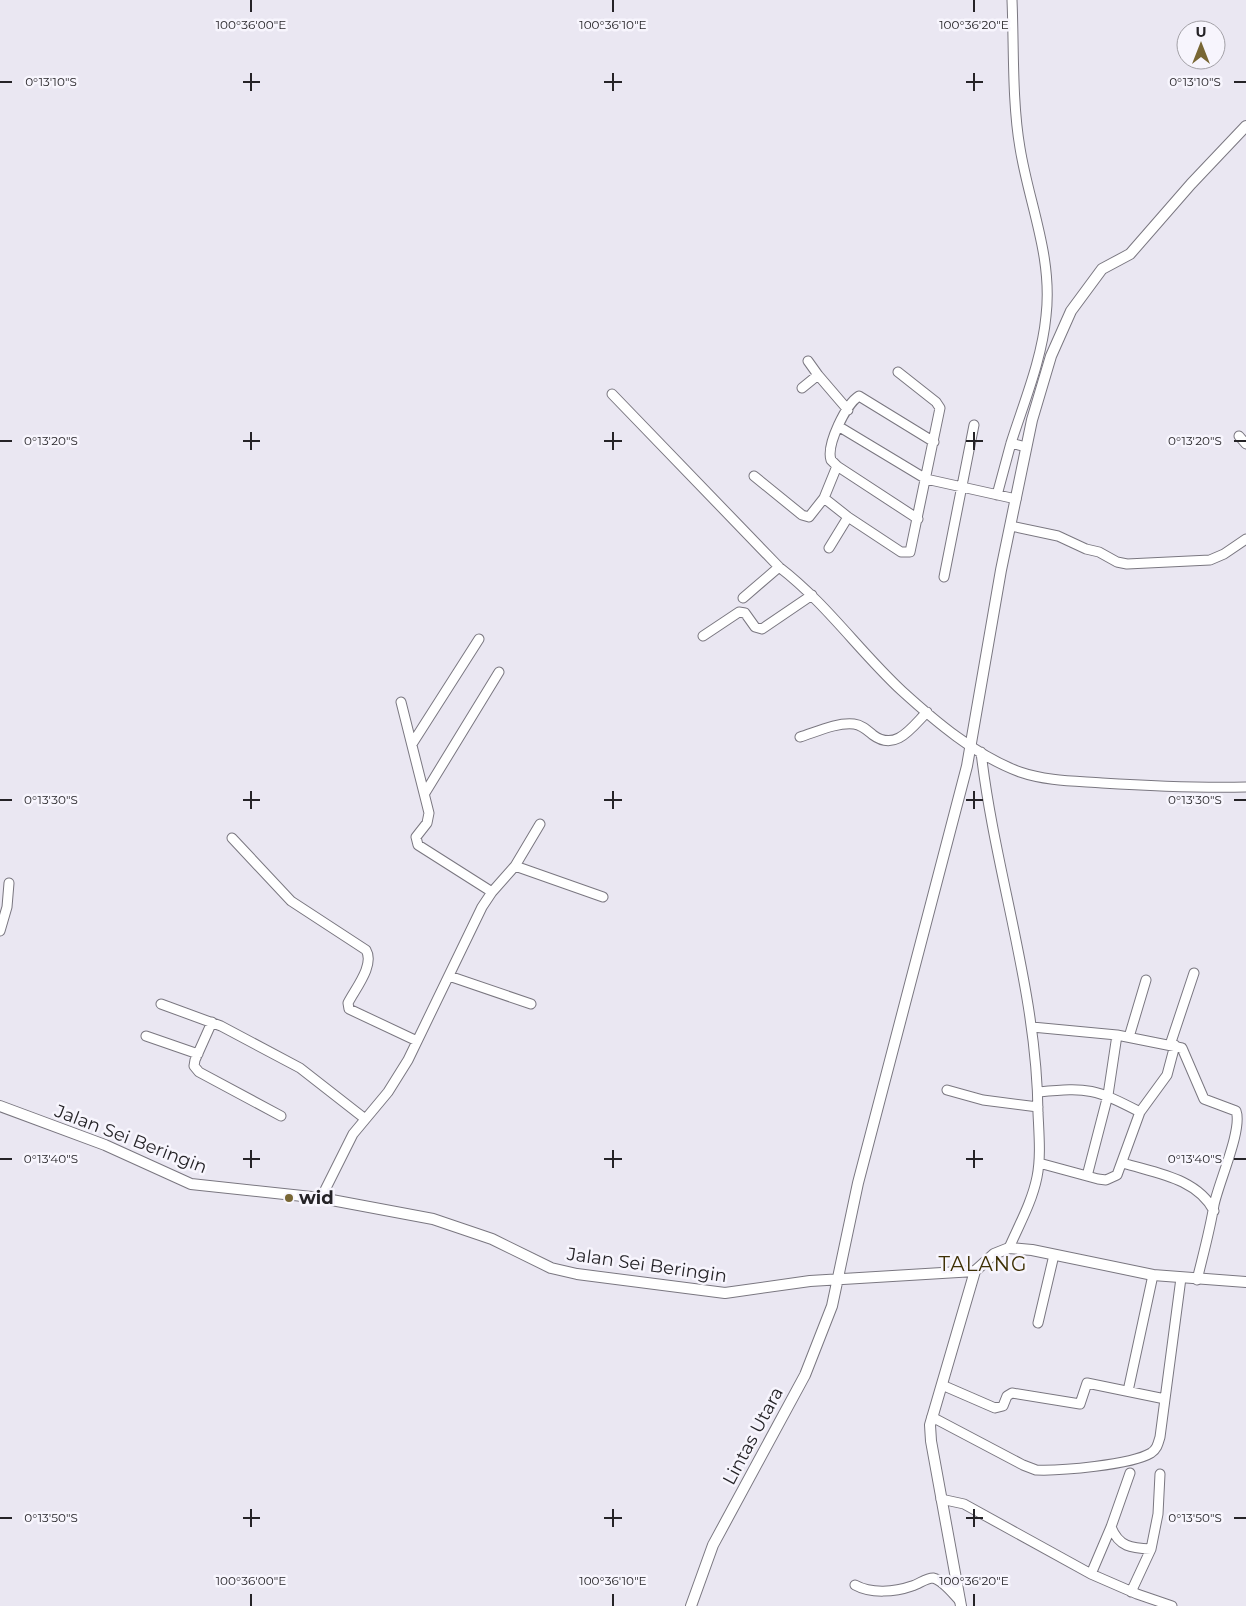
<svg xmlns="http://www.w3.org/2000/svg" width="1246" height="1606" font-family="Montserrat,sans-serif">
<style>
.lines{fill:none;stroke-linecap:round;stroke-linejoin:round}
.minor-casing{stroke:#7a7780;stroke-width:11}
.tertiary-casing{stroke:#7a7780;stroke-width:12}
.minor{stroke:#fff;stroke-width:9}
.tertiary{stroke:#fff;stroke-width:10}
.ticks{fill:none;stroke:#252327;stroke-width:2}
.poi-dot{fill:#786634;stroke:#f7f5fd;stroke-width:2}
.labels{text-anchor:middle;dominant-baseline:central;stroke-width:5;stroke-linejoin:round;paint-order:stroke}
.street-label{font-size:18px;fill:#252327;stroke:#f7f5fd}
.poi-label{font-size:18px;font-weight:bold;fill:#252327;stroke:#f7f5fd;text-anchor:start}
.quarter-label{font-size:20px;letter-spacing:1px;fill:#3e3005;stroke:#f7f5fd}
.ticks-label{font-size:12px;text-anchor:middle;fill:#252327;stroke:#f7f5fd;stroke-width:5;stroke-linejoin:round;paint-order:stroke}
</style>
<rect width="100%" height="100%" fill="#eae7f2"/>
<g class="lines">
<defs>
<path id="minor" d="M808,361L818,375
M802,388L818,375L848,410
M612,394L779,567
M838,426L926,479L1016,499
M1239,436L1246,444
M1011,443C1024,402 1042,359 1046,316C1053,257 1029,204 1020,148C1012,102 1014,47 1012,0
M754,476L802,515L809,517L824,498L837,466
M997,495L1011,443L1026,447
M824,498L848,517L901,552H910L940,408L936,402L898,372
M918,519L837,466L831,460C826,445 846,404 859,396L934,442
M1011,526L1058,536L1086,549L1099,552L1117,562L1127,564L1210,560L1224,554L1246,539
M829,548L848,517
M944,577L974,425
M743,598L779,567C826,603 859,651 902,691C935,721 976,756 1020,772C1046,781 1075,781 1102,783C1150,786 1198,788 1246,787
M703,636L739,612L745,613L755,627L762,629L812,595
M800,737C816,732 837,722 854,724C862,725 867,730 873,735C896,752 912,727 927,712
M412,744L479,639
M981,752C995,873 1037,991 1038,1113C1039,1135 1041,1157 1037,1177C1032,1202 1019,1225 1009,1248
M425,793L499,672
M232,838L291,901L366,950C375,965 355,989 348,1003L349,1009L417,1041
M515,866L603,897
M492,892L515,866L540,824
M0,931L7,907L9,883
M449,976L531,1004
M161,1004L221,1026L300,1068L364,1118
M212,1022L195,1060L194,1066L199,1072L281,1116
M1032,1027L1117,1035L1182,1048L1204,1099L1236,1111C1243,1129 1218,1184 1214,1205C1210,1230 1203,1255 1197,1280
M146,1036L198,1054
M1129,1037L1146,980
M1170,1045L1194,973
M947,1090L983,1100L1038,1107
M1039,1092C1089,1087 1095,1089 1140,1112
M1039,1163L1098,1179L1106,1180L1117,1175L1140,1112L1167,1075L1175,1045
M1123,1163C1155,1173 1197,1178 1214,1211
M1087,1176L1108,1095L1117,1035
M321,1198L353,1134L388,1092L408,1060L482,907L492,892L418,845L416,837L427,823L429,813L401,702
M1038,1323L1054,1255
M942,1385L995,1408L1003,1406L1007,1396L1012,1393L1080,1404L1087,1383L1165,1399
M1128,1391L1153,1275
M932,1417L1023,1465L1036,1470C1060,1471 1131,1465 1151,1453C1157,1449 1158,1444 1160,1437L1181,1278
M941,1499L964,1504L1091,1574L1137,1594L1172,1606
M1111,1527C1119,1547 1131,1548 1151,1549
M1091,1574L1111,1527L1130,1473
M855,1585C871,1594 895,1592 912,1586C919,1584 926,1578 933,1578C943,1580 953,1594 960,1601
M1131,1592L1151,1549L1158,1514L1160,1474"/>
<path id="tertiary" d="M0,1106L105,1145L191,1184L321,1198L433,1219L492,1239L551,1268L577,1274L725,1293L810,1281L975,1271
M691,1606L713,1545L805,1375L832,1306L858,1183L967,766L1001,570L1032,420L1051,356L1071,311L1102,269L1130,254L1191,184L1246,126
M961,1606L931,1441L930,1425L975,1271L994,1254L1009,1248L1032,1250L1153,1275L1246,1282"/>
</defs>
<use href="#minor" class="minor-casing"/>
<use href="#tertiary" class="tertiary-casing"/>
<use href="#minor" class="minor"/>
<use href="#tertiary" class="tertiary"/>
</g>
<path class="ticks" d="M251,0V12M613,0V12M974,0V12M251,73V91M613,73V91M974,73V91M0,82H12M243,82H260M604,82H622M966,82H983M1234,82H1246M251,432V450M613,432V450M974,432V450M0,441H12M243,441H260M604,441H622M966,441H983M1234,441H1246M251,791V809M613,791V809M974,791V809M0,800H12M243,800H260M604,800H622M966,800H983M1234,800H1246M251,1150V1168M613,1150V1168M974,1150V1168M0,1159H12M243,1159H260M604,1159H622M966,1159H983M1234,1159H1246M251,1509V1527M613,1509V1527M974,1509V1527M0,1518H12M243,1518H260M604,1518H622M966,1518H983M1234,1518H1246M251,1594V1606M613,1594V1606M974,1594V1606"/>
<circle class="poi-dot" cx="289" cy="1198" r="5"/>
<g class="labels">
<g class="street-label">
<text transform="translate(131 1139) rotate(21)">Jalan Sei Beringin</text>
<text transform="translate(647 1265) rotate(8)">Jalan Sei Beringin</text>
<text transform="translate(753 1436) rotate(-62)">Lintas Utara</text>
</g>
<g class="poi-label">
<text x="299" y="1198">wid</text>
</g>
<g class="quarter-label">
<text x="983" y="1264">TALANG</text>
</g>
</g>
<g class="ticks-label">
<text x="251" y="29">100°36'00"E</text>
<text x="613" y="29">100°36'10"E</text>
<text x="974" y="29">100°36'20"E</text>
<text x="51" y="86">0°13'10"S</text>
<text x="1195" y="86">0°13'10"S</text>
<text x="51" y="445">0°13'20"S</text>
<text x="1195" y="445">0°13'20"S</text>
<text x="51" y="804">0°13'30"S</text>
<text x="1195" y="804">0°13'30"S</text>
<text x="51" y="1163">0°13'40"S</text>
<text x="1195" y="1163">0°13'40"S</text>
<text x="51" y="1522">0°13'50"S</text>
<text x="1195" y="1522">0°13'50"S</text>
<text x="251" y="1585">100°36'00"E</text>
<text x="613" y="1585">100°36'10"E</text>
<text x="974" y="1585">100°36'20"E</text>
</g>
<g transform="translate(1201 45)"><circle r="24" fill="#f7f5fd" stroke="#a3a1a7"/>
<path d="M0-4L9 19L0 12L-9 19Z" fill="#786634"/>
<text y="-8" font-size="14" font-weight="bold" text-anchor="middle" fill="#252327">U</text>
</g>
</svg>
